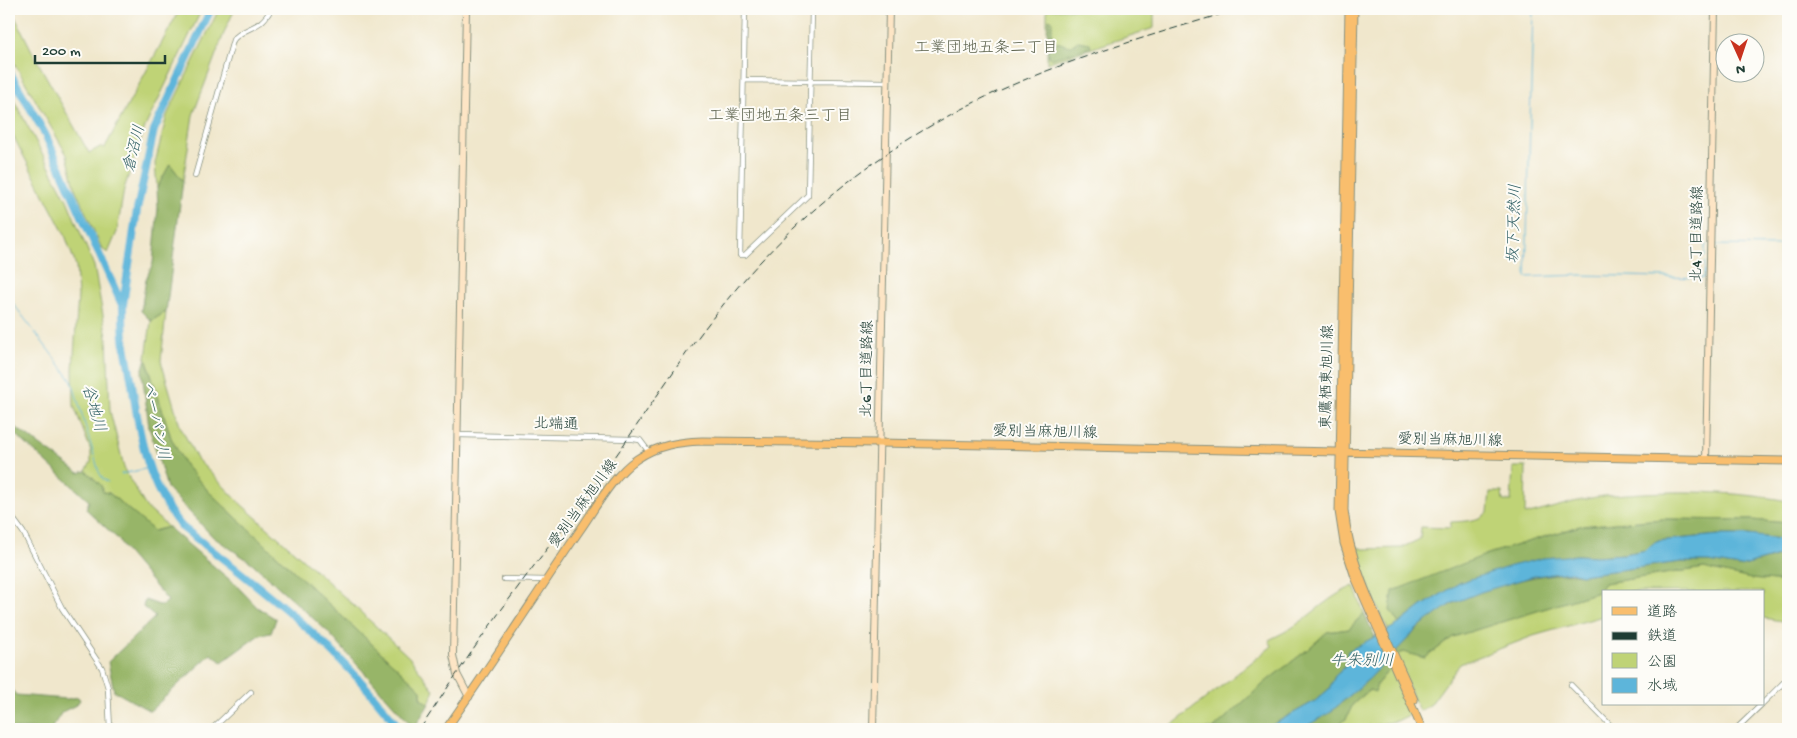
<svg xmlns="http://www.w3.org/2000/svg" width="1797" height="738" font-family="'Gochi Hand','Klee One',sans-serif">
<style>
.green{fill:#bfd376;stroke:#6f8855}
.forest{fill:#97b567;stroke:#5b794e}
.water{fill:#5db5da;stroke:#3e7987}
.lines{fill:none;stroke-linecap:round;stroke-linejoin:round}
.stream{stroke:#5db5da;stroke-width:1}
.river{stroke:#5db5da;stroke-width:8}
.street-casing{stroke:#889280;stroke-width:6}
.secondary-casing{stroke:#889280;stroke-width:8}
.primary-casing{stroke:#889280;stroke-width:9}
.street{stroke:#fff;stroke-width:4.5}
.secondary{stroke:#fde5c5;stroke-width:6}
.primary{stroke:#f9be6d;stroke-width:7}
.rail{stroke:#1f3d34;stroke-width:1;stroke-dasharray:8 4;stroke-linecap:butt}
.labels{text-anchor:middle;dominant-baseline:central;stroke-width:4;stroke-linejoin:round;paint-order:stroke}
.street-label{font-size:15px;fill:#1f3d34;stroke:#fdfcf7}
.neighbourhood-label{font-size:16px;fill:#5e644f;stroke:#fdfcf7}
.water-label{font-size:16px;font-style:italic;fill:#326166;stroke:#fdfcf7}
</style>
<rect width="100%" height="100%" fill="#fdfcf7"/>
<filter id="ink" filterUnits="userSpaceOnUse"><feTurbulence type="fractalNoise" baseFrequency=".02" numOctaves="2"/><feDisplacementMap in="SourceGraphic" scale="10" xChannelSelector="R" yChannelSelector="G"/><feConvolveMatrix kernelMatrix="1 2 1 2 8 2 1 2 1" color-interpolation-filters="sRGB"/></filter>
<filter id="wash" filterUnits="userSpaceOnUse"><feTurbulence type="fractalNoise" baseFrequency=".0096" numOctaves="4" result="noise"/><feDisplacementMap in="SourceGraphic" scale="20" xChannelSelector="R" yChannelSelector="G"/><feGaussianBlur stdDeviation="1.12" result="paint"/><feColorMatrix in="noise" values="0 0 0 0 0 0 0 0 0 0 0 0 0 0 0 0 0 1.4 0 .05"/><feComposite in="paint" operator="in"/></filter>
<g filter="url(#wash)">
<rect width="100%" height="100%" fill="#f0e7cc"/>
<path class="green" d="M9,9H11L34,55L89,153L102,146L104,149L180,9H202L145,127L124,189L117,232L108,253L102,249L76,191L67,155L9,54Z
M219,9H235L226,28L193,115L183,181L170,164L157,188L155,163L167,115Z
M1047,9H1154V28L1047,63Z
M9,91L67,200L94,266L107,337L110,411L125,471L146,507L168,527L154,531L109,493L103,492L101,485L86,471L91,462V451L74,406L73,370L78,296L76,266L65,235L9,128Z
M166,312L161,361L180,426L197,459L242,505L325,579L410,658L434,690L429,704L421,699V690L209,492L185,465L171,438L146,358L151,321Z
M1513,467H1526L1525,515C1550,509 1579,499 1604,496C1665,490 1728,490 1788,501V523L1752,520L1663,519L1580,526L1488,554L1390,610L1399,624L1388,630L1364,576L1355,547L1364,549L1401,548L1420,539L1421,527L1450,528L1451,522C1465,521 1478,522 1488,512L1490,492H1502L1503,501H1511Z
M1704,568L1751,579L1788,582V622L1763,618V592H1603V616L1533,636L1460,664L1430,705L1419,711L1395,655L1403,652L1425,658L1453,637L1598,592L1603,583Z
M1354,586L1364,613L1349,629L1327,632L1307,650L1268,680L1213,729H1167L1272,646L1269,640C1278,635 1288,631 1296,625C1316,611 1331,595 1354,586Z
M1391,667L1411,714L1397,721L1364,727L1361,729H1331L1346,719L1353,704L1377,684Z"/>
<path class="forest" d="M1049,19L1052,21V38L1055,42C1061,42 1065,46 1071,46L1078,41L1090,43L1091,47L1051,59L1048,56Z
M170,164L183,181L166,312L151,321L141,311L146,279L153,263L158,207L157,188Z
M146,358L171,438L185,465L209,492L421,690V699L429,704L414,728L327,631L252,563L213,537L167,488L149,427L142,372Z
M15,427L79,473L86,471L101,485L103,492L109,493L154,531L168,527L237,586L257,607L276,619L271,633L259,635L222,662L211,654L150,711L114,691L108,662L155,617L143,607L145,600L162,606L168,601L123,548L119,540L86,509L89,501L13,432Z
M1663,519L1752,520L1788,523V540L1748,535H1719L1656,541L1646,550L1624,554L1597,556L1577,555L1461,582L1422,606L1399,624L1390,610L1393,591L1488,554L1580,526Z
M1786,554L1788,555V582L1751,579L1704,568L1604,583L1598,592L1453,637L1425,658L1403,652L1395,655L1394,653C1411,635 1429,615 1452,604C1480,589 1551,568 1581,575L1681,562H1709L1740,567Z
M1364,613L1375,637L1348,651L1344,668L1335,676L1329,689L1315,701L1265,729H1213L1268,680L1307,650L1327,632L1349,629Z
M1387,660L1391,667L1377,684L1375,692L1369,690L1353,704L1346,719L1331,729H1301L1328,714L1369,679Z
M9,686L16,695L67,699L78,697L80,700L76,705L62,712L51,729H9Z"/>
<path class="water" d="M1719,535H1748L1788,540V555L1785,554L1740,567L1709,562H1681L1581,575L1571,572L1534,576L1481,592L1451,604L1420,626L1369,679L1328,714L1301,729H1265L1315,701L1329,689L1335,676L1344,668L1348,651L1399,624L1422,606L1461,582L1511,566L1543,558L1577,555L1597,556L1624,554L1646,550L1656,541Z"/>
<g class="lines">
<path class="stream" d="M1533,9L1526,277L1581,275L1704,278L1705,262
M1715,245L1774,246L1788,242
M1705,257V246L1707,245
M9,298L72,381L99,472L103,479L108,482
M121,474L150,468"/>
<path class="river" d="M9,71L45,134L123,307C123,317 123,328 124,338C126,356 131,373 133,391C140,438 149,490 182,527C250,580 321,632 376,699C384,709 393,719 400,729
M123,305L137,210L154,130L211,9"/>
</g>
</g>
<g filter="url(#ink)">
<g class="lines">
<defs>
<path id="street" d="M745,9L740,255H745L808,195L812,9
M744,80L887,82
M195,176L233,40C244,26 260,31 271,9
M457,435L633,439L640,440L649,452
M9,513L23,532L62,608L102,668L108,688L110,729
M504,579L546,580
M1571,685L1614,729
M1763,703L1788,678
M212,729L251,692
M1736,729L1762,704"/>
<path id="secondary" d="M466,9L453,655L457,674L469,697
M1706,460L1715,9
M873,729L889,9"/>
<path id="primary" d="M1349,9L1339,511L1344,543L1355,577L1422,729
M1354,9L1344,510C1351,577 1389,638 1414,700
M446,729C492,664 535,596 580,530C596,507 614,474 637,459C658,445 678,442 702,441L879,443L1788,461"/>
</defs>
<use href="#street" class="street-casing"/>
<use href="#secondary" class="secondary-casing"/>
<use href="#primary" class="primary-casing"/>
<use href="#street" class="street"/>
<use href="#secondary" class="secondary"/>
<use href="#primary" class="primary"/>
<path class="rail" d="M420,729C450,684 480,638 513,594C544,551 578,511 608,467C645,415 679,360 719,310C776,237 848,175 927,128C1025,70 1130,42 1238,9"/>
</g>
</g>
<g class="labels">
<g class="street-label">
<text transform="translate(1698 234) rotate(-89)">北4丁目道路線</text>
<text transform="translate(868 369) rotate(-89)">北6丁目道路線</text>
<text transform="translate(1328 377) rotate(-89)">東鷹栖東旭川線</text>
<text transform="translate(556 425) rotate(1)">北端通</text>
<text transform="translate(1045 433) rotate(1)">愛別当麻旭川線</text>
<text transform="translate(1450 441) rotate(1)">愛別当麻旭川線</text>
<text transform="translate(584 504) rotate(-54)">愛別当麻旭川線</text>
</g>
<g class="neighbourhood-label">
<text x="986" y="49">工業団地五条二丁目</text>
<text x="780" y="117">工業団地五条三丁目</text>
</g>
<g class="water-label">
<text transform="translate(136 149) rotate(-76)">倉沼川</text>
<text transform="translate(1516 224) rotate(-88)">坂下天然川</text>
<text transform="translate(92 409) rotate(74)">谷地川</text>
<text transform="translate(154 421) rotate(78)">ペーパン川</text>
<text x="1362" y="662">牛朱別川</text>
</g>
</g>
<rect width="1797" height="738" fill="none" stroke="#fdfcf7" stroke-width="30"/>
<rect x="1602" y="590" width="162" height="115" fill="#fdfcf7" stroke="#a4b0a9"/>
<rect x="1612" y="607" width="25" height="8" fill="#f9be6d" stroke="#a4b0a9"/>
<text x="1647" y="616" font-size="15" fill="#1f3d34">道路</text>
<rect x="1612" y="632" width="25" height="8" fill="#1f3d34" stroke="#a4b0a9"/>
<text x="1647" y="640" font-size="15" fill="#1f3d34">鉄道</text>
<rect x="1612" y="653" width="25" height="15" fill="#bfd376" stroke="#a4b0a9"/>
<text x="1647" y="666" font-size="15" fill="#1f3d34">公園</text>
<rect x="1612" y="678" width="25" height="15" fill="#5db5da" stroke="#a4b0a9"/>
<text x="1647" y="690" font-size="15" fill="#1f3d34">水域</text>
<g transform="translate(1740 58) rotate(177)"><circle r="24" fill="#fdfcf7" stroke="#a4b0a9"/>
<path d="M0-4L9 19L0 12L-9 19Z" fill="#c8321e"/>
<text y="-8" font-size="14" font-weight="bold" text-anchor="middle" fill="#1f3d34">N</text>
</g>
<path d="M35 55v8h130v-8" fill="none" stroke="#1f3d34" stroke-width="2.5"/>
<text x="42" y="55" font-size="15" fill="#1f3d34" stroke="#fdfcf7" stroke-width="4" paint-order="stroke">200 m</text>
</svg>
